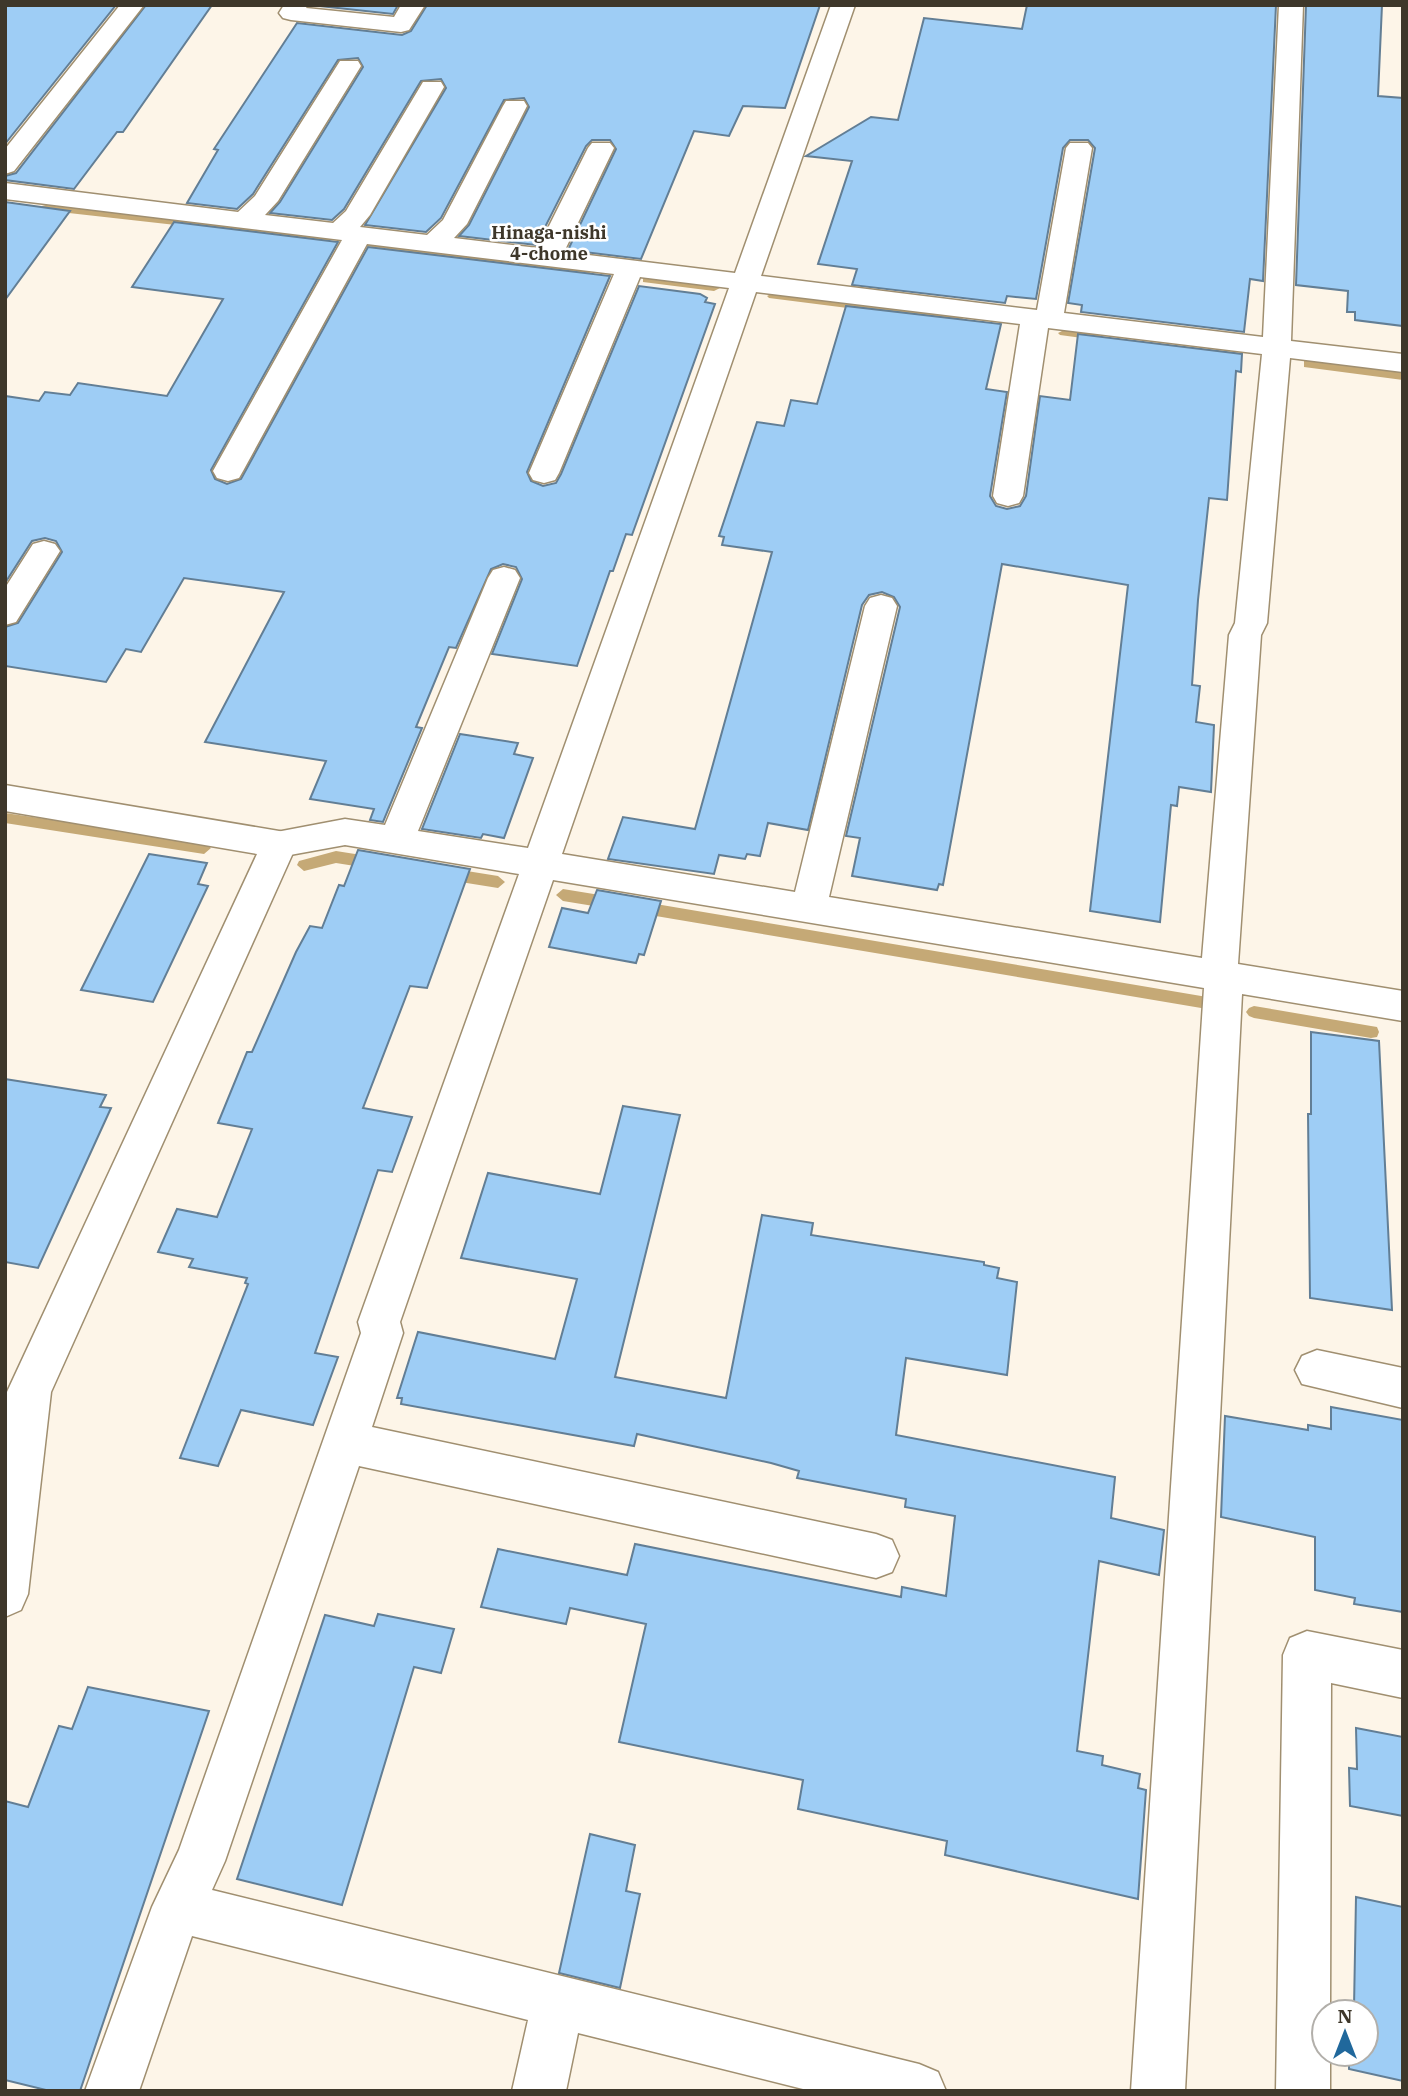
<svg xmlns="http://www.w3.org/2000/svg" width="1408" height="2096" font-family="'IBM Plex Serif',serif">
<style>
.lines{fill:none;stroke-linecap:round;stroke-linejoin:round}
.stream{fill:#c5a976;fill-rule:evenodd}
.building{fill:#9ecdf5;stroke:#627e95;stroke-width:2}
.street-casing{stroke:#a08f70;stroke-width:3}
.secondary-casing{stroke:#a08f70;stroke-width:3}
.street{fill:#fff;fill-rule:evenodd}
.secondary{fill:#fff;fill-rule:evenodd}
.labels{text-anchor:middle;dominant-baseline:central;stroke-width:5;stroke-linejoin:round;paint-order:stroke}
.far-neighbourhood-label{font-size:18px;font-weight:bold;fill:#3e372a;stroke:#fff}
</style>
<rect width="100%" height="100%" fill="#fdf5e8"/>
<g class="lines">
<path class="stream" d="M46,205L326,236L331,239L326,242L42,210V206Z
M369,241L585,269L591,272L585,275L365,246L364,244Z
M647,277L714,285L720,288L714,291L643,282V278Z
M773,293L958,316L964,319L958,322L769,298L767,296Z
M1064,330L1097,334L1103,337L1097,340L1060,335L1058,333Z
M1308,360L1403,372V380L1304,367V361Z
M5,813L204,842L211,848L204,854L5,823Z
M336,851L374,857L381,863L374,869L336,863L304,871L297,865L299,861Z
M448,868L498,876L505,882L498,888L448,880L441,874Z
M563,889L612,897L619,903L612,909L563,901L556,895Z
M638,901L1213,998L1218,1000L1221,1004L1218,1008L1213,1010L638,913L631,907Z
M1254,1006L1371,1026L1377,1027L1379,1032L1377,1037L1371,1038L1254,1018L1249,1016L1246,1012L1249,1008Z"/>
</g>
<path class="building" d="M5,5H116L5,144Z
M146,5H212L123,132H117L74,189L5,180V176L16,173Z
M310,5H398L393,14Z
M427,5H820L785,108L743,106L729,136L694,131L641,259L568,250L616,149L610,140H592L586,146L536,245L459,236L469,225L529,107L524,98L504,100L441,218L426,232L365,225L446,88L441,79L421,81L344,209L332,220L270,213L280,202L363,67L358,58L338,60L253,194L237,209L187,203L218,150L214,149L297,23L402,35L411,31Z
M1027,5H1276L1263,281L1250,279L1244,332L1081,312L1082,305L1068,303L1095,148L1088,140H1070L1063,148L1036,299L1007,296L1005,303L852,285L857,269L818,264L852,161L806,156L871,117L898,120L924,18L1022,29Z
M1306,5H1382L1378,96L1403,98V326L1355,320V312H1347L1348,291L1296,285Z
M5,202L70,211L5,300Z
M174,222L338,242L211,470L215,479L227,484L241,479L368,247L610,276L527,472L531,481L543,486L556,483L561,474L639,286L700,294L707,298L705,302L715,304L632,535L626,534L613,571H610L577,666L492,654L522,579L516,567L503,564L491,569L456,648L449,647L416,727L422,728L383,822L370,820L374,809L310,799L326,761L205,742L284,592L184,578L141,652L126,649L106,682L5,666V627L18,623L62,552L56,541L45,538L32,541L5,583V396L39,401L45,392L70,395L78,383L167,396L223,299L132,287Z
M846,306L1001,324L986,389L1007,392L990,496L996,506L1007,509L1020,506L1026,496L1040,396L1070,400L1078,334L1242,354L1241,372L1236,371L1227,500L1209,498L1198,600L1192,685L1200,686L1196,722L1214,725L1211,792L1179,787L1177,806L1171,805L1160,922L1090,911L1128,585L1002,564L943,885L939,884L937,890L852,876L860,838L846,836L900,607L894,597L882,592L869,595L862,605L808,830L768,823L760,856L747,854L745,859L719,855L714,874L608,859L623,817L695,829L772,552L722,545L724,537L719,536L757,422L784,426L791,400L817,404Z
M460,734L518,743L514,754L533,758L504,838L483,834L481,838L422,829Z
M358,850L470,869L427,988L410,986L363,1108L412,1117L392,1172L378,1170L315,1353L338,1357L313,1425L241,1410L218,1466L180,1458L248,1284L245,1283L247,1278L189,1267L193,1259L158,1252L177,1209L217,1217L252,1129L218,1123L247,1052H252L296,952L310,926L322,928L339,885L344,886Z
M149,854L207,863L198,884L208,886L153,1002L81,990Z
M597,890L661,901L644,955L639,954L636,963L549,947L562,908L588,913Z
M1311,1032L1379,1041L1392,1310L1310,1298L1308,1114H1311Z
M5,1079L106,1095L100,1107L111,1108L38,1268L5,1262Z
M623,1106L680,1115L615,1377L726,1398L762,1215L813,1223L811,1235L984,1262V1265L999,1268L997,1278L1017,1282L1007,1375L906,1358L896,1435L1115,1477L1111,1518L1164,1530L1159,1575L1099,1561L1077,1751L1103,1756L1102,1765L1140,1774L1138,1788L1146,1790L1138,1899L945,1855L947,1841L798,1809L803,1780L619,1742L646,1624L570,1608L566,1624L481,1607L498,1549L627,1575L635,1544L901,1597L902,1587L946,1596L955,1516L905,1507L906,1499L797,1478L799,1471L771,1463L637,1434L634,1446L401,1404L402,1398H397L418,1332L555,1359L577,1279L461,1258L488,1173L600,1194Z
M1331,1407L1403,1420V1612L1354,1604L1355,1598L1315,1590V1537L1221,1517L1225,1416L1308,1430V1425L1331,1429Z
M378,1614L454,1629L441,1673L414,1667L342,1905L237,1879L325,1615L374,1626Z
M88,1687L209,1711L80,2091H50L5,2080V1801L28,1807L59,1726L72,1729Z
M1356,1728L1403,1737V1816L1350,1806L1349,1768L1357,1769Z
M590,1834L635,1845L626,1891L640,1894L620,1988L559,1973Z
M1356,1897L1403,1907V2081L1349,2069V2054H1366V2012H1348V2006L1354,2008Z"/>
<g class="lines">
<defs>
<path id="street" d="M120,5H144L14,171L5,174V149Z
M284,5H308L306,8L394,17L401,5H425L409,30L401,32L291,20L283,18L279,13Z
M831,5H855L761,276L1037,310L1066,148L1070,143H1088L1092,148L1064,313L1263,337L1279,5H1303L1291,341L1403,354V372L1290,358L1267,623L1261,635L1238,964L1403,991V1021L1242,994L1185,2091H1131L1204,988L553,880L400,1322L403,1333L372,1427L876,1534L892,1540L899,1556L892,1572L876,1578L359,1466L225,1861L212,1890L919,2064L938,2072L946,2091H811L578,2033L566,2091H512L528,2020L192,1936L139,2091H85L152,1907L179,1850L361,1333L358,1322L519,874L345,845L279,857L266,854L261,844L266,834L345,819L385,825L488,578L493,570L504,567L515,570L520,578L418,831L528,848L729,288L640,277L559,473L555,480L544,483L533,480L529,473L614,274L367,244L243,471L239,478L228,481L217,478L213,471L342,240L5,199V183L238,212L255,196L340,61H358L361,66L278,201L265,215L333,223L346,211L420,87L423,82H441L444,87L370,215L360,227L427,235L443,220L503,106L506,101H524L527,106L467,224L454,238L538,248L588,148L592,143H610L614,148L564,252L735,273ZM756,292L1020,324L993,496L997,503L1008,506L1019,503L1023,496L1048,328L1262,354L1235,623L1229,635L1202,958L829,897L897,606L892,598L881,595L870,598L865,606L795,892L562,854Z
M44,541L55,544L60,551L16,622L5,625V588L33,544Z
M1317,1350L1403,1368V1408L1302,1384L1295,1370L1302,1356Z
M1307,1631L1403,1650V1698L1331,1683L1330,2012H1324V2054H1330V2091H1276L1283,1655L1290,1638Z"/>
<path id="secondary" d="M5,785L279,831L292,834L297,844L51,1392L28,1594L21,1610L5,1617L7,1392L257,854L5,811Z"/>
</defs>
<use href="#street" class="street-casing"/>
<use href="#secondary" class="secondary-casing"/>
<use href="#street" class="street"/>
<use href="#secondary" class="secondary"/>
</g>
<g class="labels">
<g class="far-neighbourhood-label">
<text x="549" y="232">Hinaga-nishi<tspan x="549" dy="21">4-chome</tspan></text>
</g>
</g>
<rect width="1408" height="2096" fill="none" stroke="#3e372a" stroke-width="14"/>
<g transform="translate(1345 2033)"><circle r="33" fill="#ffffff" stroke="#b2afaa" stroke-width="2"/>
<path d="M0-5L12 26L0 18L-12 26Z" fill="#20689c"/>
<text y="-10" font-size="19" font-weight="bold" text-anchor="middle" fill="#3e372a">N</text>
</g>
</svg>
